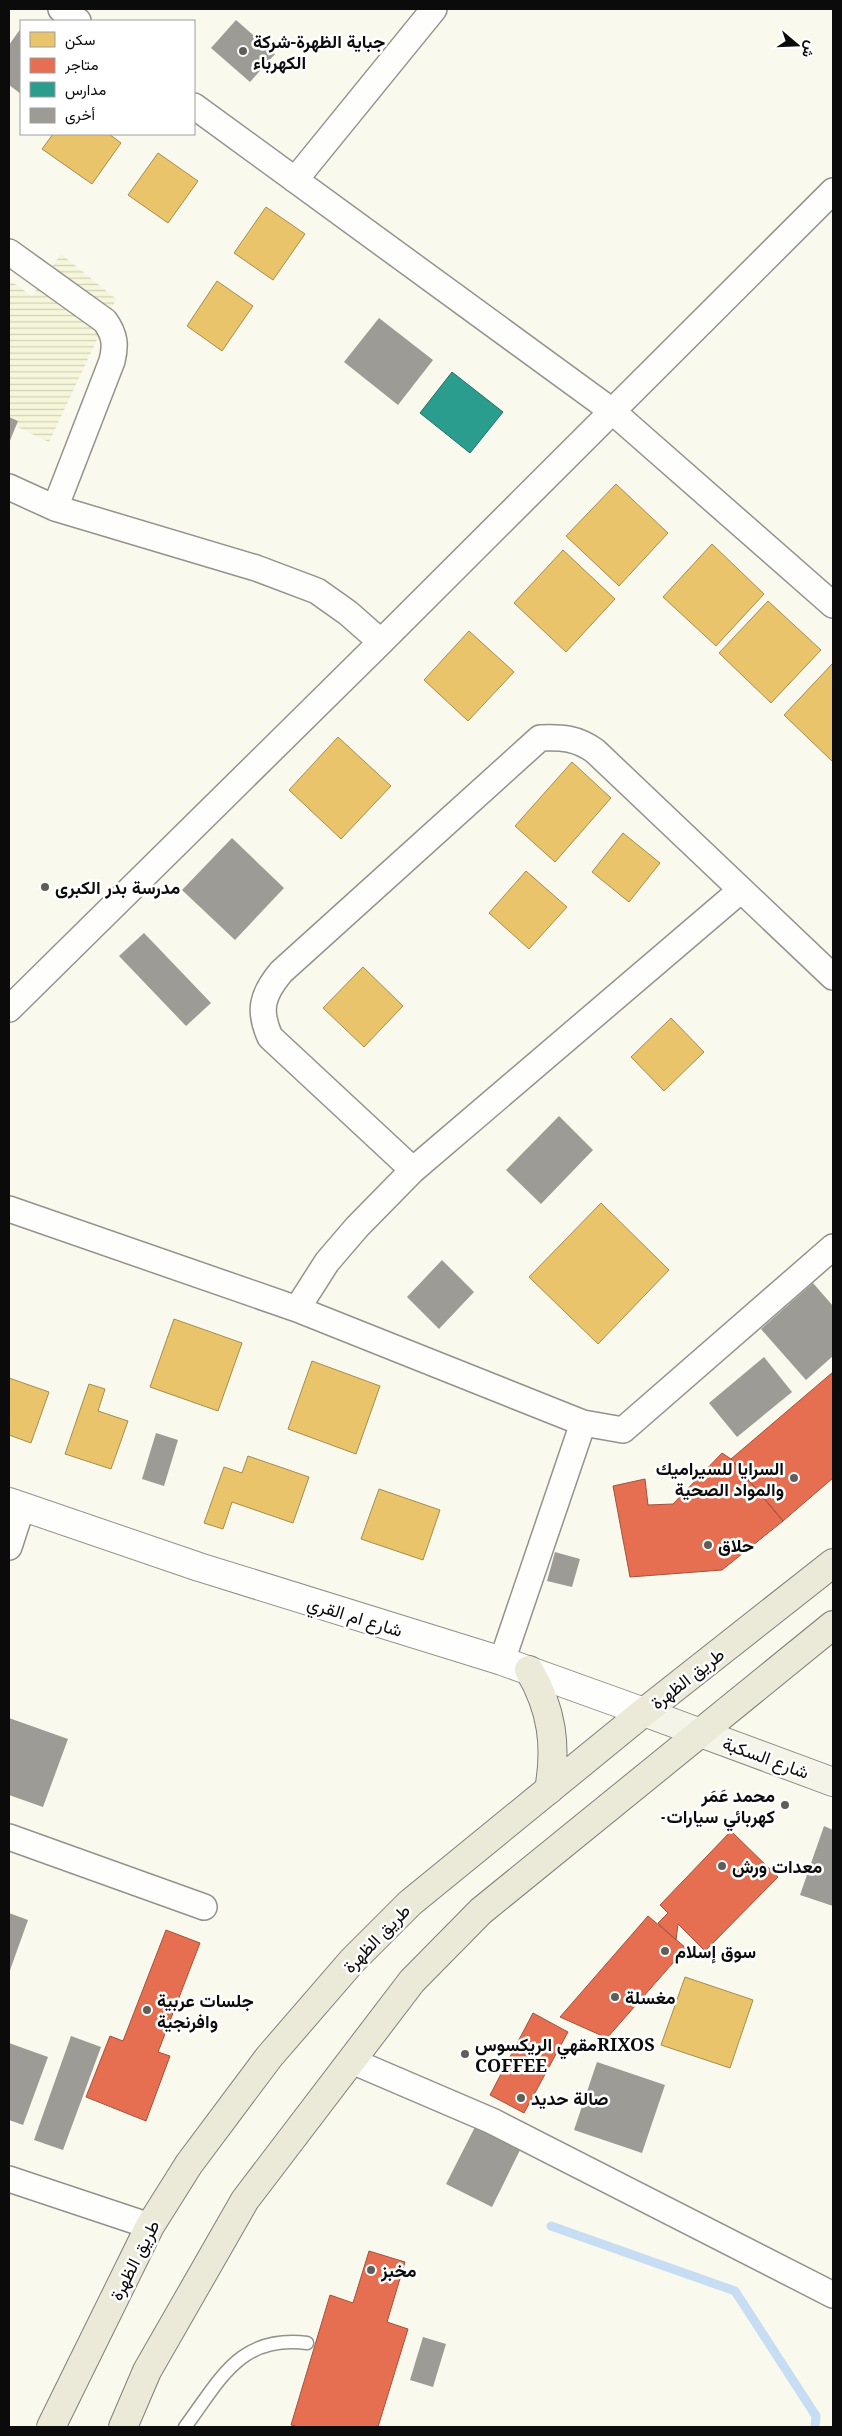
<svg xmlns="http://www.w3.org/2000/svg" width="842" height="2436" font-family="'Noto Serif',Vazirmatn,serif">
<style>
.farmland{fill:url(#farmland-rules)}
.homes{fill:#e9c46a;stroke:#a68c4e}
.shops{fill:#e76f51;stroke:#a5513c}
.schools{fill:#2a9d8f;stroke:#217167}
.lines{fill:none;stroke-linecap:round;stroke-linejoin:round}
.stream{stroke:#c6ddf3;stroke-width:9}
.building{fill:#9c9b95}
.service-casing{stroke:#93928d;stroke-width:15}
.minor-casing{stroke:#93928d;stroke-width:28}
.tertiary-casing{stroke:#93928d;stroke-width:30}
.secondary-casing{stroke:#898984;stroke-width:30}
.primary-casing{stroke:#807f7a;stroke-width:30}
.service{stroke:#fefefc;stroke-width:12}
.minor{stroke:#fefefc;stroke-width:25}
.tertiary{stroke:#fefefc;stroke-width:28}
.secondary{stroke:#f4f4e8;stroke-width:28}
.primary{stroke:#ebe9d7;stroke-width:28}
.poi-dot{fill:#5f5e5a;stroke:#fff;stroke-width:2}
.labels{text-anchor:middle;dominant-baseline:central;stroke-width:5;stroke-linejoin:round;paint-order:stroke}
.poi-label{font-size:18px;font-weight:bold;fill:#0b0b0b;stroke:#fff;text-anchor:start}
.street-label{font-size:18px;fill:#0b0b0b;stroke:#fff}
</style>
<defs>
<pattern id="farmland-rules" width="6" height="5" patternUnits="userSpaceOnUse" patternTransform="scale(1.25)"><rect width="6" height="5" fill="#f5f6da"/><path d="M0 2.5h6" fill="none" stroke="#d1d2ba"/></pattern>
</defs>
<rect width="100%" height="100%" fill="#faf9ee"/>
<path class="farmland" d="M61,254L116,299L49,442L9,423V280L32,296Z"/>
<path class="homes" d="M53,134H109L121,143L92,184L42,149Z
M158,153L198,181L168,223L128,195Z
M266,207L305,234L273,280L234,253Z
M217,281L253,306L222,351L187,326Z
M616,484L668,533L619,586L566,536Z
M712,544L764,594L716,646L663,597Z
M563,550L615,599L566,652L514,603Z
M768,601L821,650L771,703L719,653Z
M469,631L514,672L468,721L424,680Z
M833,663V762L784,715Z
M338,737L391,786L341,839L289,790Z
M572,762L611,798L555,862L515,826Z
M623,833L660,863L629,902L592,872Z
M526,871L567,907L529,949L489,913Z
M363,967L403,1006L364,1047L323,1008Z
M671,1018L704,1052L664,1091L631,1057Z
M601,1203L669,1270L598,1344L529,1277Z
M174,1319L242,1343L218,1411L150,1387Z
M312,1361L380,1386L356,1454L288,1429Z
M9,1378L49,1392L31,1443L9,1435Z
M89,1384L105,1389L98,1411L128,1421L111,1469L65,1454Z
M248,1456L309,1477L293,1523L232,1502L223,1529L204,1523L224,1467L242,1473Z
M379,1489L440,1510L423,1560L361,1539Z
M685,1977L753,2000L730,2068L661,2045Z"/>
<path class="shops" d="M833,1372V1478L783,1521L731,1459Z
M722,1453L731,1459L783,1521L722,1570L630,1577L613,1486L645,1479L648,1505L673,1504Z
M731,1831L778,1877L705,1951L678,1924L676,1940L658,1923L668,1913L660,1905Z
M648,1916L686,1948L607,2038L560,2017Z
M166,1930L200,1943L158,2052L170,2056L146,2121L86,2097L110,2036L123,2041Z
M533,2013L568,2032L524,2113L490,2095Z
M369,2251L405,2262L387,2322L408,2329L378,2427H299L291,2425L330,2295L353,2303Z"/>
<path class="schools" d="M452,372L503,412L470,453L420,413Z"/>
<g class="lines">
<path class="stream" d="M551,2226L735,2291L816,2416L815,2427"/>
</g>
<path class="building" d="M236,20L275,54L250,82L211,48Z
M21,28V94L9,85V45Z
M379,318L433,360L398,405L344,362Z
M9,417L18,421L9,443Z
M232,838L284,888L235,940L182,890Z
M144,933L211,1003L186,1026L119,956Z
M559,1116L593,1150L541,1204L506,1170Z
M442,1260L474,1292L439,1329L407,1297Z
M813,1283L833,1306V1356L806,1380L761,1329Z
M764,1357L792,1392L737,1437L709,1403Z
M156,1433L178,1440L164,1486L142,1479Z
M555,1552L580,1559L572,1587L547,1581Z
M9,1718L68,1739L43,1807L9,1795Z
M824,1826L833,1830V1906L800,1895Z
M9,1913L28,1920L9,1973Z
M71,2036L101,2047L63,2150L34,2140Z
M9,2043L48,2057L23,2125L9,2120Z
M597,2062L665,2085L642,2153L574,2130Z
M476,2125L521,2148L492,2207L446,2184Z
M423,2337L446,2344L433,2387L410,2380Z"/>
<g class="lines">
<defs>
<path id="service" d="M185,2427C221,2379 239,2335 307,2343"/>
<path id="minor" d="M61,9L78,21
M194,106L612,411L833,605
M295,180L434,9
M9,252L105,321C115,335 116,345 112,361L55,508
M9,487L55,508L256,568L317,591L348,613L381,642
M9,1009L381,642L833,191
M413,1170L270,1037C258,1010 262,995 281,972L540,738C562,737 577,738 595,751L833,977
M9,1209L297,1309L583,1423L623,1430L833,1247
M297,1309L327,1262L357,1227L413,1170L741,890
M9,1547L22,1507
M502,1661L583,1423
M9,1837L204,1907
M352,2061L492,2121L833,2295
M9,2179L150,2226"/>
<path id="tertiary" d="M9,1502L199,1567L502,1661L644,1712"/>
<path id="secondary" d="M644,1712L833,1782"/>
<path id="primary" d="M529,1670C552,1709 557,1746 549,1790
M51,2427L150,2226L189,2164L269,2057L352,1961L410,1903L644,1712L833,1563
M123,2427L147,2371L245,2200L412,1981L481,1911L833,1625"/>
</defs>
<use href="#service" class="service-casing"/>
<use href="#minor" class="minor-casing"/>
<use href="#tertiary" class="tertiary-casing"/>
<use href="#secondary" class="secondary-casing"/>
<use href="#primary" class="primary-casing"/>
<use href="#service" class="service"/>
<use href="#minor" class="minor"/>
<use href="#tertiary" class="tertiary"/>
<use href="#secondary" class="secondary"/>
<use href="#primary" class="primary"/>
</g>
<g class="poi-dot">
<circle cx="243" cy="51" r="5"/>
<circle cx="45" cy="887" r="5"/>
<circle cx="794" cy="1478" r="5"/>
<circle cx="708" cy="1545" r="5"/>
<circle cx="785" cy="1805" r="5"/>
<circle cx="722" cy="1866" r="5"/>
<circle cx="665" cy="1951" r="5"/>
<circle cx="615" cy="1997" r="5"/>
<circle cx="147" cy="2010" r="5"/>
<circle cx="465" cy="2054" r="5"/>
<circle cx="521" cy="2098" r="5"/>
<circle cx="371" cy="2270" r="5"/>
</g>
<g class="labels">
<g class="poi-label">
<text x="253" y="41">جباية الظهرة-شركة<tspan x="253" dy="21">الكهرباء</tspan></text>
<text x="55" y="887">مدرسة بدر الكبرى</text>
<text x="784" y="1468" text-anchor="end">السرايا للسيراميك<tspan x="784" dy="21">والمواد الصحية</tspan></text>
<text x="718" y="1545">حلاق</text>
<text x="775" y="1795" text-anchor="end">محمد عَمَر<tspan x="775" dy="21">-كهربائي سيارات</tspan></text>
<text x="732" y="1866">معدات ورش</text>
<text x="675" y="1951">سوق إسلام</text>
<text x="625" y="1997">مغسلة</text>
<text x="157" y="2000">جلسات عربية<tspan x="157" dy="21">وافرنجية</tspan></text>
<text x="475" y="2044">مقهي الريكسوسRIXOS<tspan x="475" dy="21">COFFEE</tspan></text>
<text x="531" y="2098">صالة حديد</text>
<text x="381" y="2270">مخبز</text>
</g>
<g class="street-label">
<text transform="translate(355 1616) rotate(17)">شارع ام القري</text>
<text transform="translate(687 1678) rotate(-38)">طريق الظهرة</text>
<text transform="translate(766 1757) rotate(20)">شارع السكبة</text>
<text transform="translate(376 1938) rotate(-46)">طريق الظهرة</text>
<text transform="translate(134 2260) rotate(-63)">طريق الظهرة</text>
</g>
</g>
<rect width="842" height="2436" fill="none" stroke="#0b0b0b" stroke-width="20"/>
<rect x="20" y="20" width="175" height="115" fill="#ffffff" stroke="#9d9d9d"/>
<rect x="30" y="32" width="25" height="15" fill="#e9c46a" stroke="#9d9d9d"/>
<text x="65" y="45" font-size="15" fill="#0b0b0b">سكن</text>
<rect x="30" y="58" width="25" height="15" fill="#e76f51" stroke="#9d9d9d"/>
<text x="65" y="70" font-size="15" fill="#0b0b0b">متاجر</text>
<rect x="30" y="82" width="25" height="15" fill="#2a9d8f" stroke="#9d9d9d"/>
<text x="65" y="95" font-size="15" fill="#0b0b0b">مدارس</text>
<rect x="30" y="108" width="25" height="15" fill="#9c9b95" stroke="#9d9d9d"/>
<text x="65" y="120" font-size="15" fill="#0b0b0b">أخرى</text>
<g transform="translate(797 45) rotate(109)" stroke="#ffffff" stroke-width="4" paint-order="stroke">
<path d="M0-4L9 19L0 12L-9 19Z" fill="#0b0b0b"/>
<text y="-8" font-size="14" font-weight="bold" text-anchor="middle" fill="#0b0b0b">ش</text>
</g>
</svg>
